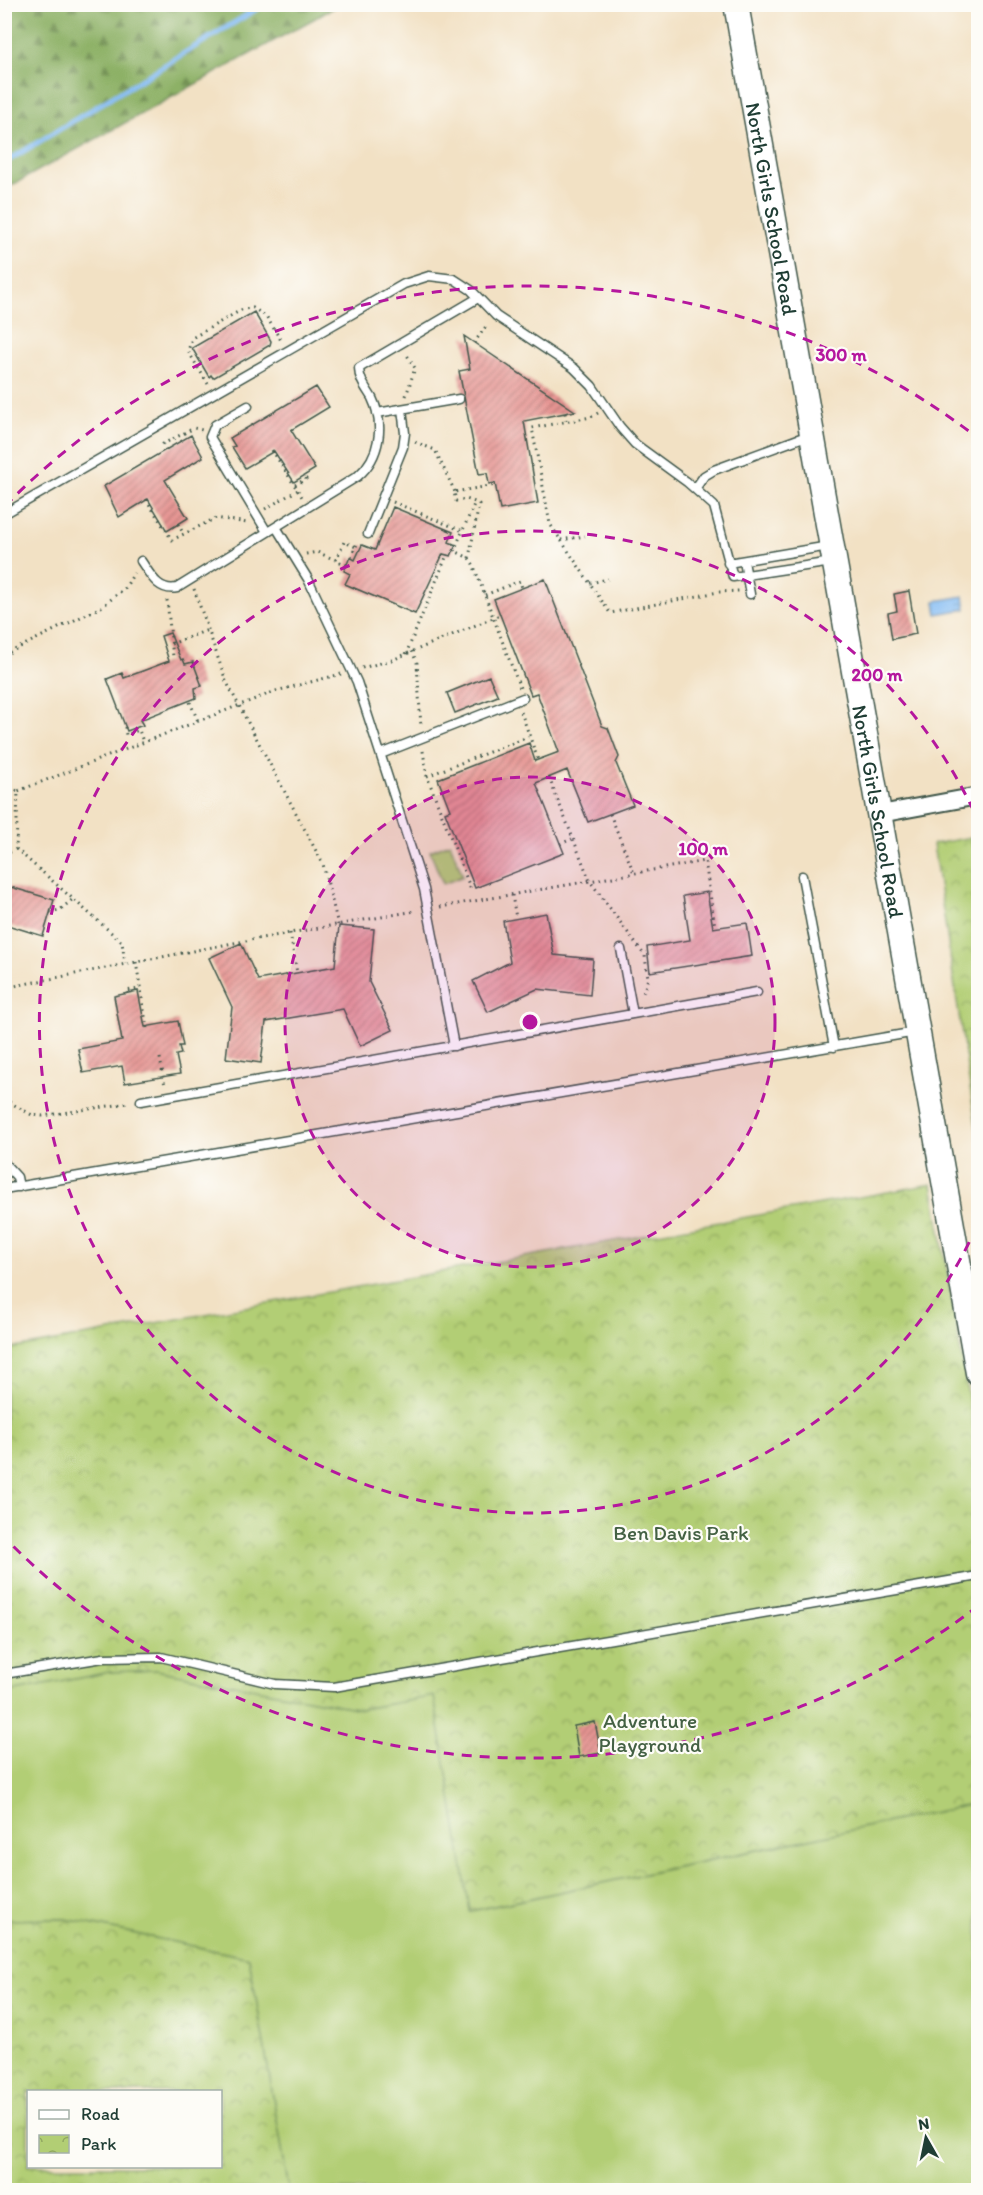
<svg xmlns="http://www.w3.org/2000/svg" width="983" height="2195" font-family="Itim,sans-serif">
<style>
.grass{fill:#b2ce74;stroke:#688654;stroke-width:1.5}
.forest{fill:url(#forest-firs);stroke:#56774d;stroke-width:1.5}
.park{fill:url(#park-crowns);stroke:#688654;stroke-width:1.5;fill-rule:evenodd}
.water{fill:url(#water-ripples);stroke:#527c94;stroke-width:1.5}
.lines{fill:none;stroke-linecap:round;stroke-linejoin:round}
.stream{stroke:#84bcf4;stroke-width:5}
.building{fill:url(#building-hatch)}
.service-casing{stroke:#3f564a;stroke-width:11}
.minor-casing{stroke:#3f564a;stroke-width:20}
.secondary-casing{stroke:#3f564a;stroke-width:27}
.path{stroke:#3f564a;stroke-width:3;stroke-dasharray:1.5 4.5;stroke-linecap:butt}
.service{stroke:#fff;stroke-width:8}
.minor{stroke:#fff;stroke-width:16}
.secondary{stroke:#fff;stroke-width:24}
.ring{fill:none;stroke:#b5179e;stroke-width:3;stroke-dasharray:10 8}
.labels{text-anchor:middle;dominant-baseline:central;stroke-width:4.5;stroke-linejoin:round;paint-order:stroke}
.street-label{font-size:21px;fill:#1f3d34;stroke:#fdfcf7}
.park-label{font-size:21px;fill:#446144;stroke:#fdfcf7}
.centre{fill:#b5179e;stroke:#fdfcf7;stroke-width:3}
.ring-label{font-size:18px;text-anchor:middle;font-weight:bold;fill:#b5179e;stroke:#fdfcf7;stroke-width:4.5;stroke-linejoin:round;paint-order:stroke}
</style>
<defs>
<pattern id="forest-firs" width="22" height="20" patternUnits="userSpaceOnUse" patternTransform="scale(1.5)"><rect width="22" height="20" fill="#8db166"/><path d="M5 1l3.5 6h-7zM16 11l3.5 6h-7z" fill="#739155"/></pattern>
<pattern id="park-crowns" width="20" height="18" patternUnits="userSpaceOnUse" patternTransform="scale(1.5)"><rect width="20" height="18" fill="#b2ce74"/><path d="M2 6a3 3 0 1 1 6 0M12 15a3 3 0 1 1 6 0" fill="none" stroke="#90a860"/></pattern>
<pattern id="water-ripples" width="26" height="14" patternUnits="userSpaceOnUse" patternTransform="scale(1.5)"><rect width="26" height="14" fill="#84bcf4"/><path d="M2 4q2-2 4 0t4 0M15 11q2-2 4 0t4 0" fill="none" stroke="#6b9ac6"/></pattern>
<pattern id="building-hatch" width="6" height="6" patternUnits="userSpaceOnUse" patternTransform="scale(1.5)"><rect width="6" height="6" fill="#e69492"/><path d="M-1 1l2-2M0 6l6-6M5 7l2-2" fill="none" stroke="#ba7a78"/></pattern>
</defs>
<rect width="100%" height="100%" fill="#fdfcf7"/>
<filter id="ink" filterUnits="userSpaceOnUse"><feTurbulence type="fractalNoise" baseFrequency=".0167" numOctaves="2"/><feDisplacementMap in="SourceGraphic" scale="12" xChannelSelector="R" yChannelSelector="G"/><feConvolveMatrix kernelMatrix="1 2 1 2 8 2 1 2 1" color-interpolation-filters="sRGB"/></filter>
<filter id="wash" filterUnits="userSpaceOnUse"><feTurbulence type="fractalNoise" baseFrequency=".008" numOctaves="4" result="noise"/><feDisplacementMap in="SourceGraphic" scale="24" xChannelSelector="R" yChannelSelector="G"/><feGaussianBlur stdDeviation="1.35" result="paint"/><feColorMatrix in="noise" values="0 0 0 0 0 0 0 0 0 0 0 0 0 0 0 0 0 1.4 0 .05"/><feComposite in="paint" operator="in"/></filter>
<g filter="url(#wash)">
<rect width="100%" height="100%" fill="#f2e1c4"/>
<path class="grass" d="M450,843L463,876L443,884L430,851Z
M156,1670L361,1709L434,1696L471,1911L978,1803V2190H289L249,1958L65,1919L5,1920L4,1693L109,1672Z"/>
<path class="forest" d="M5,4H339V5L5,189Z"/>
<path class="park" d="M978,836V1139L933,844Z
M932,1184L978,1453V1803L470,1911L434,1696L361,1709L156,1670L109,1672L5,1693V1350Z
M65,1919L249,1958L289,2190H5V1920ZM28,2092H220V2166H28Z"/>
<path class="water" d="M964,596L966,609L937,614L935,601Z"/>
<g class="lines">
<path class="stream" d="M4,163L265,4"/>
</g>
<g id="blocks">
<path class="building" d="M254,312L271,341L270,345L213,378L211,375L209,377L192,348Z
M464,336L575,411L524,421L538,503L500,510L495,483L489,484L487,473L479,474L459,371L470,369Z
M316,387L329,407L291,430L315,469L294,482L274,451L245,468L232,447L235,446L230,438Z
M191,435L203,457L165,480L188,518L167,531L148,499L119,517L104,486Z
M393,507L453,532L449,542L456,545L451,556L443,554L415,614L345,584L350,574L344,571L350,557L355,560L362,545L375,550Z
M545,579L602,726L608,728L619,757L616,763L633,805L588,822L567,770L536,783L564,853L475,888L445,812L450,810L438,779L529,743L535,761L559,752L537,693L531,695L494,599Z
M909,591L916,634L892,639L888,613L897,611L894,594Z
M170,633L181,660L183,659L185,664L193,662L202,686L195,688L196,698L140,720L143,725L127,731L107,679L122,673L124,678L169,661L161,636Z
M489,676L498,696L455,713L447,693Z
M4,885L54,900L43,936L4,924Z
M707,892L713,928L747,923L752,956L650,972L647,947L690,940L683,896Z
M546,913L554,955L593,959L590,995L537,989L488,1012L473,981L510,962L503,921Z
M339,926L374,929L369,982L393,1030L360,1046L343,1009L266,1022L261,1063L226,1058L232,1007L209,958L241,943L258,980L335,966Z
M138,991L145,1027L178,1021L183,1046H179L181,1054L176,1055L180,1074L125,1083L122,1066L83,1073L78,1049L122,1041L114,996Z
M595,1722L601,1753L579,1757L574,1726Z"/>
</g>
</g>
<g filter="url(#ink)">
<use href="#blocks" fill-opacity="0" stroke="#3f564a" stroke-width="1.5"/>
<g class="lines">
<defs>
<path id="service" d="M248,406L215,425L210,437L267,532
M377,413L459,399
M695,489L704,476L714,470L809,435
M4,514L404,284L429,276L454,279L471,290L496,316L574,368L592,386L620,427L635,444L687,482L714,506L733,577L832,562
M276,527L308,579L357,682L424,889L454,1046
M368,534L403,447L405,433L402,409
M141,561C150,574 158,592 177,588L358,476C380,457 385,425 372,398C366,388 359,380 359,368L478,298
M744,561L750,594
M728,563L829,546
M381,754L523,698
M802,876L834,1047
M621,949L633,1014
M141,1101L757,992
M4,1163L17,1177L19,1187
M4,1189L916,1032
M4,1674L103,1658L161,1657L275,1684L334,1687L978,1576"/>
<path id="minor" d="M880,814L978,796"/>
<g id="secondary">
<path id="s1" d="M736,4L978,1373"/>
</g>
</defs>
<use href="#service" class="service-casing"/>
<use href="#minor" class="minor-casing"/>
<use href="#secondary" class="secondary-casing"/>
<path class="path" d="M474,343L487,325
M208,384L188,351L192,338L243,309L253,308L266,316L282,342
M406,396L415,368L407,355
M565,413L566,422
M598,413L591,417L532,428L550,524L610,613L718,592L739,591
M415,442L435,450L455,492
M166,450L163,444L194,428L202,430
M272,450L302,497
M295,485L306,479L304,476
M146,499L172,540L216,518L247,523
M393,502L463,531
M265,509L298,490
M178,524L183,533
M561,540L585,536
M453,550L469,558L473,564L520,688
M454,551L475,502L466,499L456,501L454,492L496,485
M306,554L317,552L347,565
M351,557L358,542
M469,558L479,504L475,502
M336,560L344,542L356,547
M590,583L608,579
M194,589L226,681L323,864L338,925
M485,595L520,581L522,588
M167,600L173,657
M171,644L208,630
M412,651L417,663L421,727
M406,654L447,555
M4,655L103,606L125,588L134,573
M362,668L392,660L500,615
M190,702L198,721
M521,712L538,760
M125,727L126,735L139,730L143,742
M423,751L427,776L471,890
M427,776L528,737
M549,778L590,881L645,956L648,978L642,997
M4,787L18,791
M610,814L634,873
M560,844L572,839
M16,849L122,942L125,963
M4,855L16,849L18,791L276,691L341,674
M512,895L516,918
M440,907L705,861L715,927
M50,912L60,910L73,899
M290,933L297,973
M136,962L147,1028
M4,988L228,944L415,911
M127,994L126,991L139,989
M160,1058L165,1086
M4,1099L32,1115L42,1116L129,1103"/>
<use href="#service" class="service"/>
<use href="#minor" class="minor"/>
<use href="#secondary" class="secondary"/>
</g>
</g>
<circle cx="530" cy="1022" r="245" fill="#b5179e" fill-opacity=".12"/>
<g class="ring">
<circle cx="530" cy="1022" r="245"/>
<path d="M977 1226A491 491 0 1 1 977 818"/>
<path d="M978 1606A736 736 0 0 1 5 1538M5 506A736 736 0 0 1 978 438"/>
</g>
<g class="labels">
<g class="street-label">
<text stroke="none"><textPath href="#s1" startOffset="208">North Girls School Road</textPath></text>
<text stroke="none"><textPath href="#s1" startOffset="820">North Girls School Road</textPath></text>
</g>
<g class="park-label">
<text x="681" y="1532">Ben Davis Park</text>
<text x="650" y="1720">Adventure<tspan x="650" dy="24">Playground</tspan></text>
</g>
</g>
<circle cx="530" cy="1022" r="9" class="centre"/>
<g class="ring-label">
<text x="841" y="361">300 m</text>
<text x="877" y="681">200 m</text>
<text x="703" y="855">100 m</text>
</g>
<rect width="983" height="2195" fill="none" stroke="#fdfcf7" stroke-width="24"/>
<rect x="27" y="2090" width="195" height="78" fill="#fdfcf7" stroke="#a4b0a9" stroke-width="1.5"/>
<rect x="39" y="2110" width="30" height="9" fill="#ffffff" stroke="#a4b0a9" stroke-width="1.5"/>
<text x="81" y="2120" font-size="18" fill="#1f3d34">Road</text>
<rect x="39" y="2135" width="30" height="18" fill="url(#park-crowns)" stroke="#a4b0a9" stroke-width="1.5"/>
<text x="81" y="2150" font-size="18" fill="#1f3d34">Park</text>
<g transform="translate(926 2138) rotate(351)" stroke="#fdfcf7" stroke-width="4.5" paint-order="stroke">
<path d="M0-4.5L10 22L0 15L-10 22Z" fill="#1f3d34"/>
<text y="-9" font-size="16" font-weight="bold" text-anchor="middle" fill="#1f3d34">N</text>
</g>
</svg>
